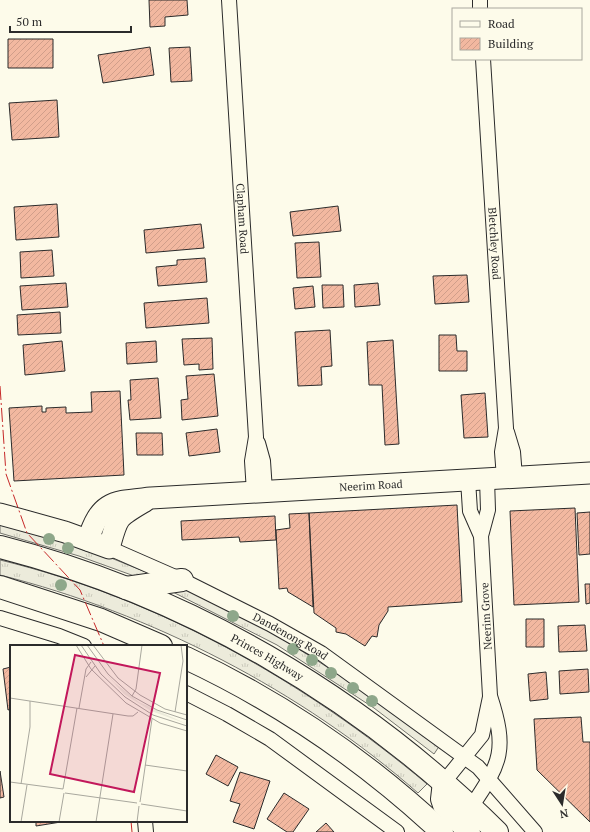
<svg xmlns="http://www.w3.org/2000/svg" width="590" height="832" font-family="'PT Serif',serif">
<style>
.grass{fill:url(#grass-tufts);stroke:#74746e}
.building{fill:url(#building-hatch);stroke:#2b2b2b}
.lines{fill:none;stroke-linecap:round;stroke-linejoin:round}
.street-casing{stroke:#2b2b2b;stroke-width:16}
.secondary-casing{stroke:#2b2b2b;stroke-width:23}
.highway-casing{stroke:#2b2b2b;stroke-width:24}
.street{stroke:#fdfbea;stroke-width:14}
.secondary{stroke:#fdfbea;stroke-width:21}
.highway{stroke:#fdfbea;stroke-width:22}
.power{stroke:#c62828;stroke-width:1;stroke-dasharray:14 3 2 3;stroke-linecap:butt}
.tree{fill:#8ea78a}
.labels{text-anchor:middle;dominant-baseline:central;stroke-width:3;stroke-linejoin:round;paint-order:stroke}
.street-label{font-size:11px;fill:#2b2b2b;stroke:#fdfbea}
.inset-road{fill:none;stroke:#a9a89e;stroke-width:1}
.view{fill:#c2185b;fill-opacity:0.15;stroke:#c2185b;stroke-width:2}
.inset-edge{fill:none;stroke:#2b2b2b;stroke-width:2}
</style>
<defs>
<pattern id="grass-tufts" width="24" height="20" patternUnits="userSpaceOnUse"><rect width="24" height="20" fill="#ecebdb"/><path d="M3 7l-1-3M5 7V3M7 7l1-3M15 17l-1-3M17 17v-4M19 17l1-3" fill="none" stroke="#cbcabc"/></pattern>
<pattern id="building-hatch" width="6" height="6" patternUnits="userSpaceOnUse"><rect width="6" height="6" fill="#f2b8a0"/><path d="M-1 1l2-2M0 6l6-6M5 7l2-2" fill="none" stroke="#d09e8a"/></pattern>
</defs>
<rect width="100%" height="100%" fill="#fdfbea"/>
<path class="grass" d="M0,520L84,547L153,575L137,577L79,556L0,533Z
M0,560C158,598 304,681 427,784L418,793C302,691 151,613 0,575Z
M182,588C275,627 358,687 440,745L434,754L374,708L277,645L167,589Z"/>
<path class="building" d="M149,0H187L188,15L165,17V26L150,27Z
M8,39H53V68H8Z
M150,47L154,75L103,83L98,55Z
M190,47L192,81L171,82L169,48Z
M57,100L59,137L12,140L9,103Z
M57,204L59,237L16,240L14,207Z
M338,206L341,231L293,236L290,212Z
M201,224L204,248L146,253L144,230Z
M319,242L321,277L297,278L295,243Z
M52,250L54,276L21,278L20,252Z
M205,258L207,282L158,286L156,267L177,265V260Z
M467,275L469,302L435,304L433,276Z
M66,283L68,307L22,310L20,286Z
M378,283L380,305L355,307L354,285Z
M322,285H343L344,307L323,308Z
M313,286L315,307L295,309L293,288Z
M207,298L209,323L146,328L144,303Z
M60,312L61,333L18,335L17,315Z
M330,330L332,366L321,367L322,385L298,386L295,332Z
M439,335H456L457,351H467V371H439Z
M212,338L213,369L199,370V364L184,365L182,339Z
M393,340L399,444L385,445L382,385H369L367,342Z
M62,341L65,371L25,375L23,345Z
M156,341L157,362L127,364L126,343Z
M214,374L218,416L182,420L181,400L188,399L186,376Z
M158,378L161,418L130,420L128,400H131L130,380Z
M120,391L124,475L14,481L9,408L42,406V412H46V408L66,407V413L92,412L91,392Z
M485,393L488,437L464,438L461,395Z
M217,429L220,452L189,456L186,433Z
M136,433H162L163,455H137Z
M457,505L462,602L388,607V611L379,625L377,637L372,636L365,646L346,634L336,632V628L314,613L309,513Z
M575,508L579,602L514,605L510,511Z
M590,512V554L579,555L577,513Z
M309,513L313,607L288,592L287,588L279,589L276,530L290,528L289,514Z
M275,516L276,540L240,542L239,537L182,540L181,521Z
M585,584H590V603L586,604Z
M526,619H544V647H526Z
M585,625L587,651L559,652L558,626Z
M11,667V709L8,710L3,669Z
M588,669L589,692L560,694L559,671Z
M546,672L548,699L530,701L528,674Z
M581,717L583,742H590V822L537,770L534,719Z
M216,755L238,767L228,786L206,774Z
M0,771L4,797L0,798Z
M240,772L270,781L254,829L233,822L240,804L230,801Z
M284,793L309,809L293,832H287L267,819Z
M36,821H67L36,826Z
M326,823L334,832H316Z"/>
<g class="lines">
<defs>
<g id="street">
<path id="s1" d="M229,0L256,437L252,461L254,492"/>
<path d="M480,0V9"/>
<path id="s2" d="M483,59L506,428L502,452L504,478"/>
<path d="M507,432L513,452L515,477"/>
<path d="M258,443L263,461L265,491"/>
<path d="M468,480L470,511L481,536"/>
<path id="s3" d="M109,548L182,580L270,624L321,653L478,767L535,832"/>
<path d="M0,618L59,636L84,646"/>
<path d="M186,693L227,714L270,739L397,832"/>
<path d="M444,782L482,735L490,697"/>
<path d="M471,807C502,762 507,749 490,696L481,536L488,510L487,479"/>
<path d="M145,821L146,832"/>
</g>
<g id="secondary">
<path d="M0,514L65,532L109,548C118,516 116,518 145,501"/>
<path id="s4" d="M88,540C101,500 113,502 151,498L590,473"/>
</g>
<g id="highway">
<path id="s5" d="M0,547C188,595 359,696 497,832"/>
<path d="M0,587L101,620L161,646"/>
<path d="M126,588L182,580"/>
<path d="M186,658C280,702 366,761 442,832"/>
<path d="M444,782L442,799L444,805L469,832"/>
</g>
</defs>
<use href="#street" class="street-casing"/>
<use href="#secondary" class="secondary-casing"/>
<use href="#highway" class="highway-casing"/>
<use href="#street" class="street"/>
<use href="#secondary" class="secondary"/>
<use href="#highway" class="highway"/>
<path class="power" d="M0,386L6,474L27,533L80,590L104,646
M131,821L132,832"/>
</g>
<g class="tree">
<circle cx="49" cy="539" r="6"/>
<circle cx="68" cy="548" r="6"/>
<circle cx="61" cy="585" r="6"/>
<circle cx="233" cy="616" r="6"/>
<circle cx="293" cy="649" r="6"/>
<circle cx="312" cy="660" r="6"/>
<circle cx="331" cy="673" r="6"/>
<circle cx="353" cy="688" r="6"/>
<circle cx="372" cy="701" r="6"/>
</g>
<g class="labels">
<g class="street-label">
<text stroke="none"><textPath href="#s1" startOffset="219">Clapham Road</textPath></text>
<text stroke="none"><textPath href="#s2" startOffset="185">Bletchley Road</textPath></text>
<text stroke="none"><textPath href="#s4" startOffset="304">Neerim Road</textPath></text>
<text transform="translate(486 616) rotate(-93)">Neerim Grove</text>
<text stroke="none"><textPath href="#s3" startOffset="202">Dandenong Road</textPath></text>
<text stroke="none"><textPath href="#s5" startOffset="290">Princes Highway</textPath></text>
</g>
</g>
<g transform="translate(10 645)">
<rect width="177" height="177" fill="#fdfbea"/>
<path d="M89,21L105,38L129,57L177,79L141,66L114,49Z" fill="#ecebdb"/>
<path class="inset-road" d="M66,0L81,24L116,58L150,78L177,86M71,0L91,29L115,52L143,70L177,81M77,0L98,29L122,51L147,65L177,75M83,0L108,33L130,50L155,64L177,70M76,32L85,21M122,51L126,44L132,0M0,53L118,71H123L128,67M69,63L76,24L81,17M165,67L173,16L171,0M135,120L177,126M0,137L53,144M11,139L20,82V56M53,144L67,63M55,148L127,158M130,157L142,74M131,159L177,166M11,177L17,140M49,177L54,148M86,177L103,69M127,177L129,161"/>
<path class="view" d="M65,10L150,28L124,147L40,129Z"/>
<rect width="177" height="177" class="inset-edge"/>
</g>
<rect x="452" y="8" width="130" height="52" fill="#fdfbea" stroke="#a9a89e"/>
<rect x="460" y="21" width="20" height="6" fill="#fdfbea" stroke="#a9a89e"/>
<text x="488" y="28" font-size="12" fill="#2b2b2b">Road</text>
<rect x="460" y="38" width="20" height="12" fill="url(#building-hatch)" stroke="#a9a89e"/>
<text x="488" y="48" font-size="12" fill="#2b2b2b">Building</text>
<g transform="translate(562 804) rotate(168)" stroke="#fdfbea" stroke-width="3" paint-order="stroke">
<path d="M0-3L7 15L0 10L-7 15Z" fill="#2b2b2b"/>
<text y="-6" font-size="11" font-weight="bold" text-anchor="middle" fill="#2b2b2b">N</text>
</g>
<path d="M10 26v6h121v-6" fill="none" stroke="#2b2b2b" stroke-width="2"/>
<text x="16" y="26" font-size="12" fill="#2b2b2b" stroke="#fdfbea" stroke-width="3" paint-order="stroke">50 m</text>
</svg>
